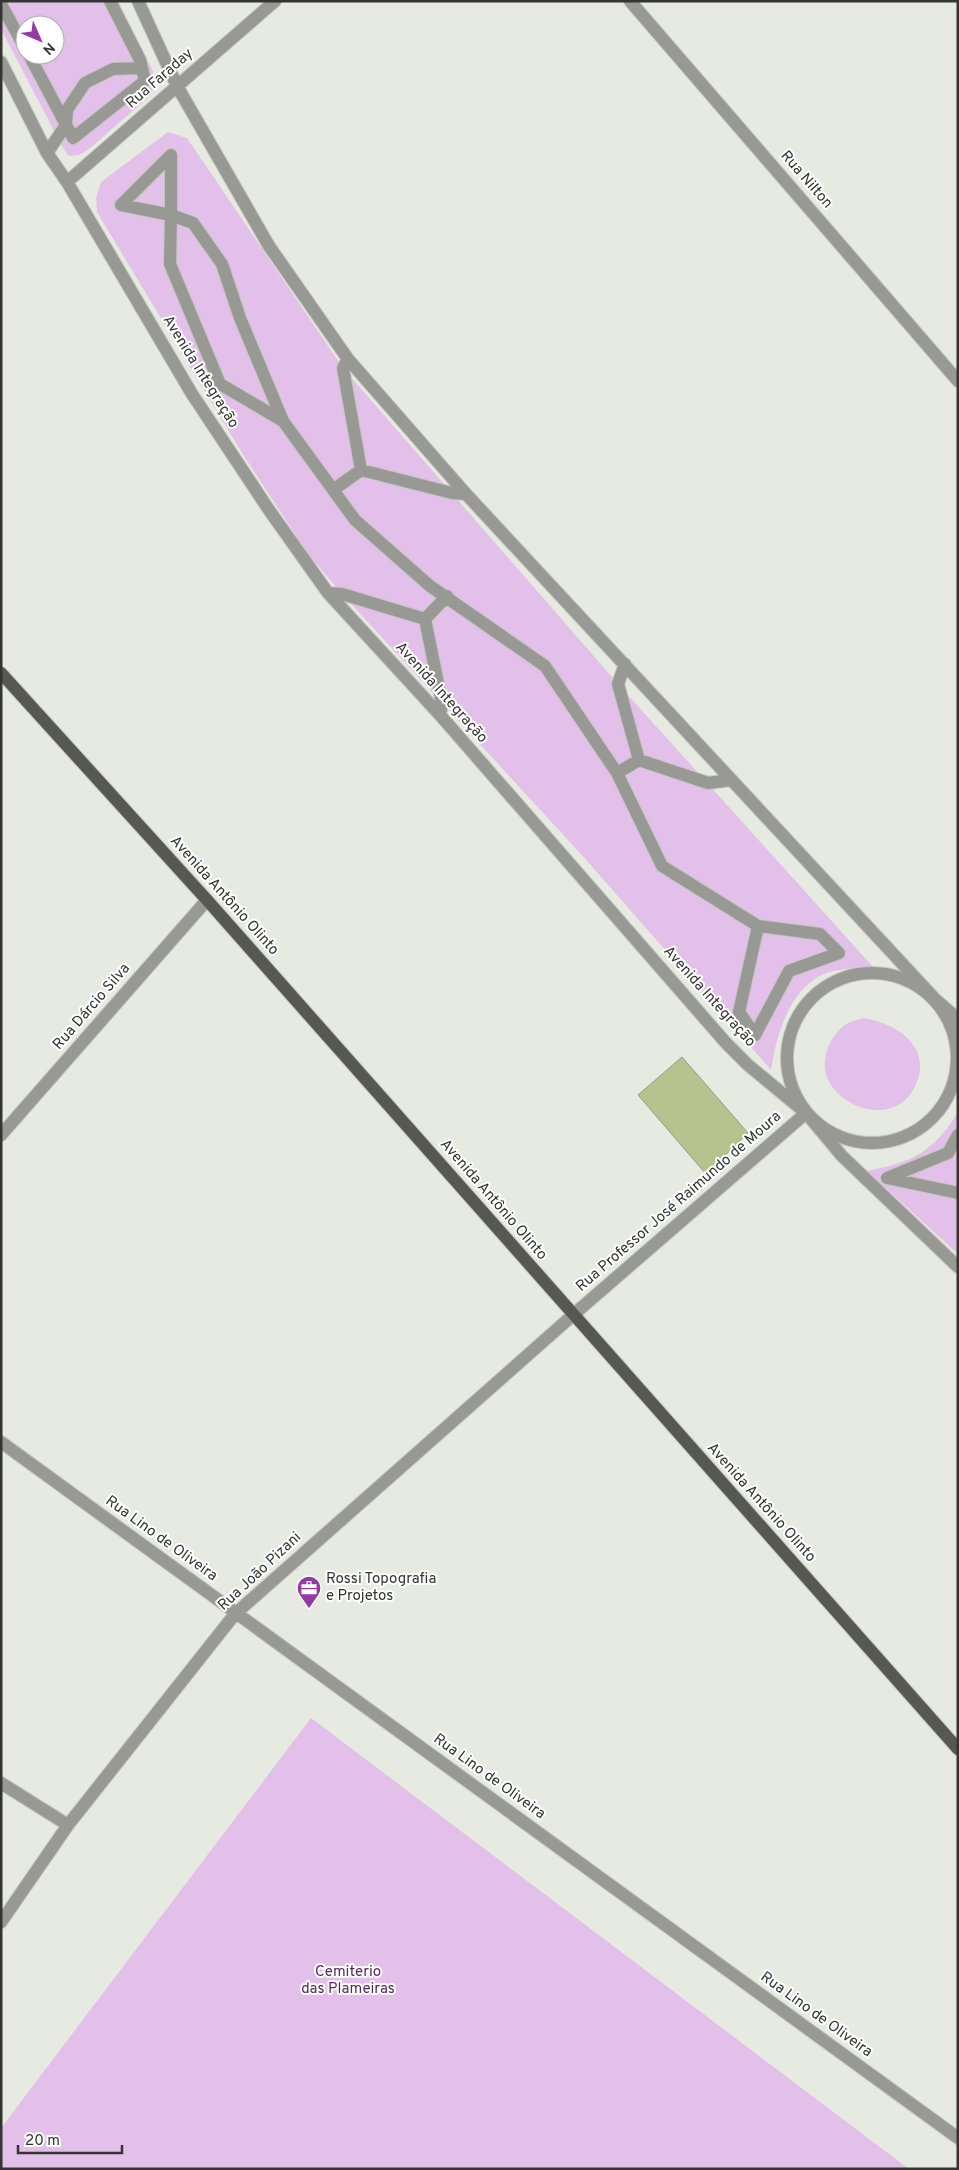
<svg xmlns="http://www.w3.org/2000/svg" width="959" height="2170" font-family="Overpass,sans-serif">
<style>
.green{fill:#e3c0ea;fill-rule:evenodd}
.building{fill:#b8c28e;stroke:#97998f}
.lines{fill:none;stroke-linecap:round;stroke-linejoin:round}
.minor-casing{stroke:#c3c6bd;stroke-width:14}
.major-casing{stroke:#c3c6bd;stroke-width:14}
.minor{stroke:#989994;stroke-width:12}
.major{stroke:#565851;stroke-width:12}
.labels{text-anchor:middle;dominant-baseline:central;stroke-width:4;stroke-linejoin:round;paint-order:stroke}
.street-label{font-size:15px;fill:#343531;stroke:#fff}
.poi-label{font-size:15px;fill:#343531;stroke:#fff;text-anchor:start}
.park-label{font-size:15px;fill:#55295d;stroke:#fff}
</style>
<rect width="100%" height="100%" fill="#e7eae0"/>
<path class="green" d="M1,1H118L153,71L155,86L150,96L89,149L79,155L69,156L63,148L1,29ZM25,25H55V55H25Z
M168,132L187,138L343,368L618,684L874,968C858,968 843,968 827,973C790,986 776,1036 771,1070L579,852L342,594L308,554L242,453L97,212L96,198L101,182Z
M863,1018C899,1023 936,1050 913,1090C894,1124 844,1111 828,1080C819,1061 830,1033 848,1023C852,1021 858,1020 863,1018Z
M958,1112V1254L867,1171C912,1162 934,1152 958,1112Z
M311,1718L909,2169H1V2128Z"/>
<path class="building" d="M682,1057L748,1133L706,1174L638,1095Z"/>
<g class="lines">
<defs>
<path id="minor" d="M138,1L177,86L269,246L348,359L466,494L935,999L958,1019
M630,1L958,381
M1,4L25,48
M29,55L73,138L145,81L140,60L110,1
M1,62L47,153L67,182L192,394L269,510L328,593L440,715L726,1043L748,1065L806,1113L842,1156L958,1267
M47,153L66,125L67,110L85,83L113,69L142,68
M171,155L121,205L171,215L170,264L220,384L283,421L355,520L430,586L545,666L617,773L662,866L758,926L739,1012L755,1035L789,971L839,953L820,934L758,926
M171,155V215L193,223L222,264L240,318L283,421
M67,182L275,1
M348,359L343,368L361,470
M333,490L361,470L452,493L466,494
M328,593L342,594L425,619
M625,664L618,684L639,760
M440,715L442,703L425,619L447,596
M617,773L639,760L708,783L731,780
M787 1058a85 85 0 1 1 170 0a85 85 0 1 1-170 0Z
M1,1135L207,900
M958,1135L948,1153L887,1178L958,1193
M1,1442L958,2138
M1,1783L68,1825
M1,1922L68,1825L235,1614L573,1315L806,1113"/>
<path id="major" d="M1,673L207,900L958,1749"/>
</defs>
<use href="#minor" class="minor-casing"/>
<use href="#major" class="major-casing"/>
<use href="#minor" class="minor"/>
<use href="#major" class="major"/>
</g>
<defs>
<symbol id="office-pin" viewBox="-11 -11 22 30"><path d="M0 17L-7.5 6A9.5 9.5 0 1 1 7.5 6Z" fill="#943aa5" stroke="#fff"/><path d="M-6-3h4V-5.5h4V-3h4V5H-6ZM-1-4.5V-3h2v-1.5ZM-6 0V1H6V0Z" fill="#fff"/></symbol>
</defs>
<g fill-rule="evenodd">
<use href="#office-pin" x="295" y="1574" width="28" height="38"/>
</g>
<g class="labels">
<g class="street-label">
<text transform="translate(160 79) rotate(-41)">Rua Faraday</text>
<text transform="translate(806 180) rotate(49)">Rua Nilton</text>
<text transform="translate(200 372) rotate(58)">Avenida Integração</text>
<text transform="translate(441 693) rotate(48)">Avenida Integração</text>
<text transform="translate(224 896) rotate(48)">Avenida Antônio Olinto</text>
<text transform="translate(709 997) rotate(48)">Avenida Integração</text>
<text transform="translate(92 1007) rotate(-49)">Rua Dárcio Silva</text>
<text transform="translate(493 1200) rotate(49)">Avenida Antônio Olinto</text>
<text transform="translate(679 1202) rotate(-41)">Rua Professor José Raimundo de Moura</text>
<text transform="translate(761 1503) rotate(48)">Avenida Antônio Olinto</text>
<text transform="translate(161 1539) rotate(36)">Rua Lino de Oliveira</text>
<text transform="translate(260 1572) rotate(-43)">Rua João Pizani</text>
<text transform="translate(489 1777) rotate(36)">Rua Lino de Oliveira</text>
<text transform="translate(816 2015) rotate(36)">Rua Lino de Oliveira</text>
</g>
<g class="poi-label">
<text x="326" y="1579">Rossi Topografia<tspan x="326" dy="17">e Projetos</tspan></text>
</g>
<g class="park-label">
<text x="348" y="1972">Cemiterio<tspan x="348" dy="17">das Plameiras</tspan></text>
</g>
</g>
<rect width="959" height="2170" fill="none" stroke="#343531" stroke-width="5"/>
<g transform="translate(40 40) rotate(135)"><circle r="24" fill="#ffffff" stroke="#aeaead"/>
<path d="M0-4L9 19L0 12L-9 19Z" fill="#943aa5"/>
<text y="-8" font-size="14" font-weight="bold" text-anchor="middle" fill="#343531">N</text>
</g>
<path d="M18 2145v8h104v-8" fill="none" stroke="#343531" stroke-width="2.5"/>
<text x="25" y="2145" font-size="15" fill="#343531" stroke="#ffffff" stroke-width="4" paint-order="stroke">20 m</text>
</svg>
